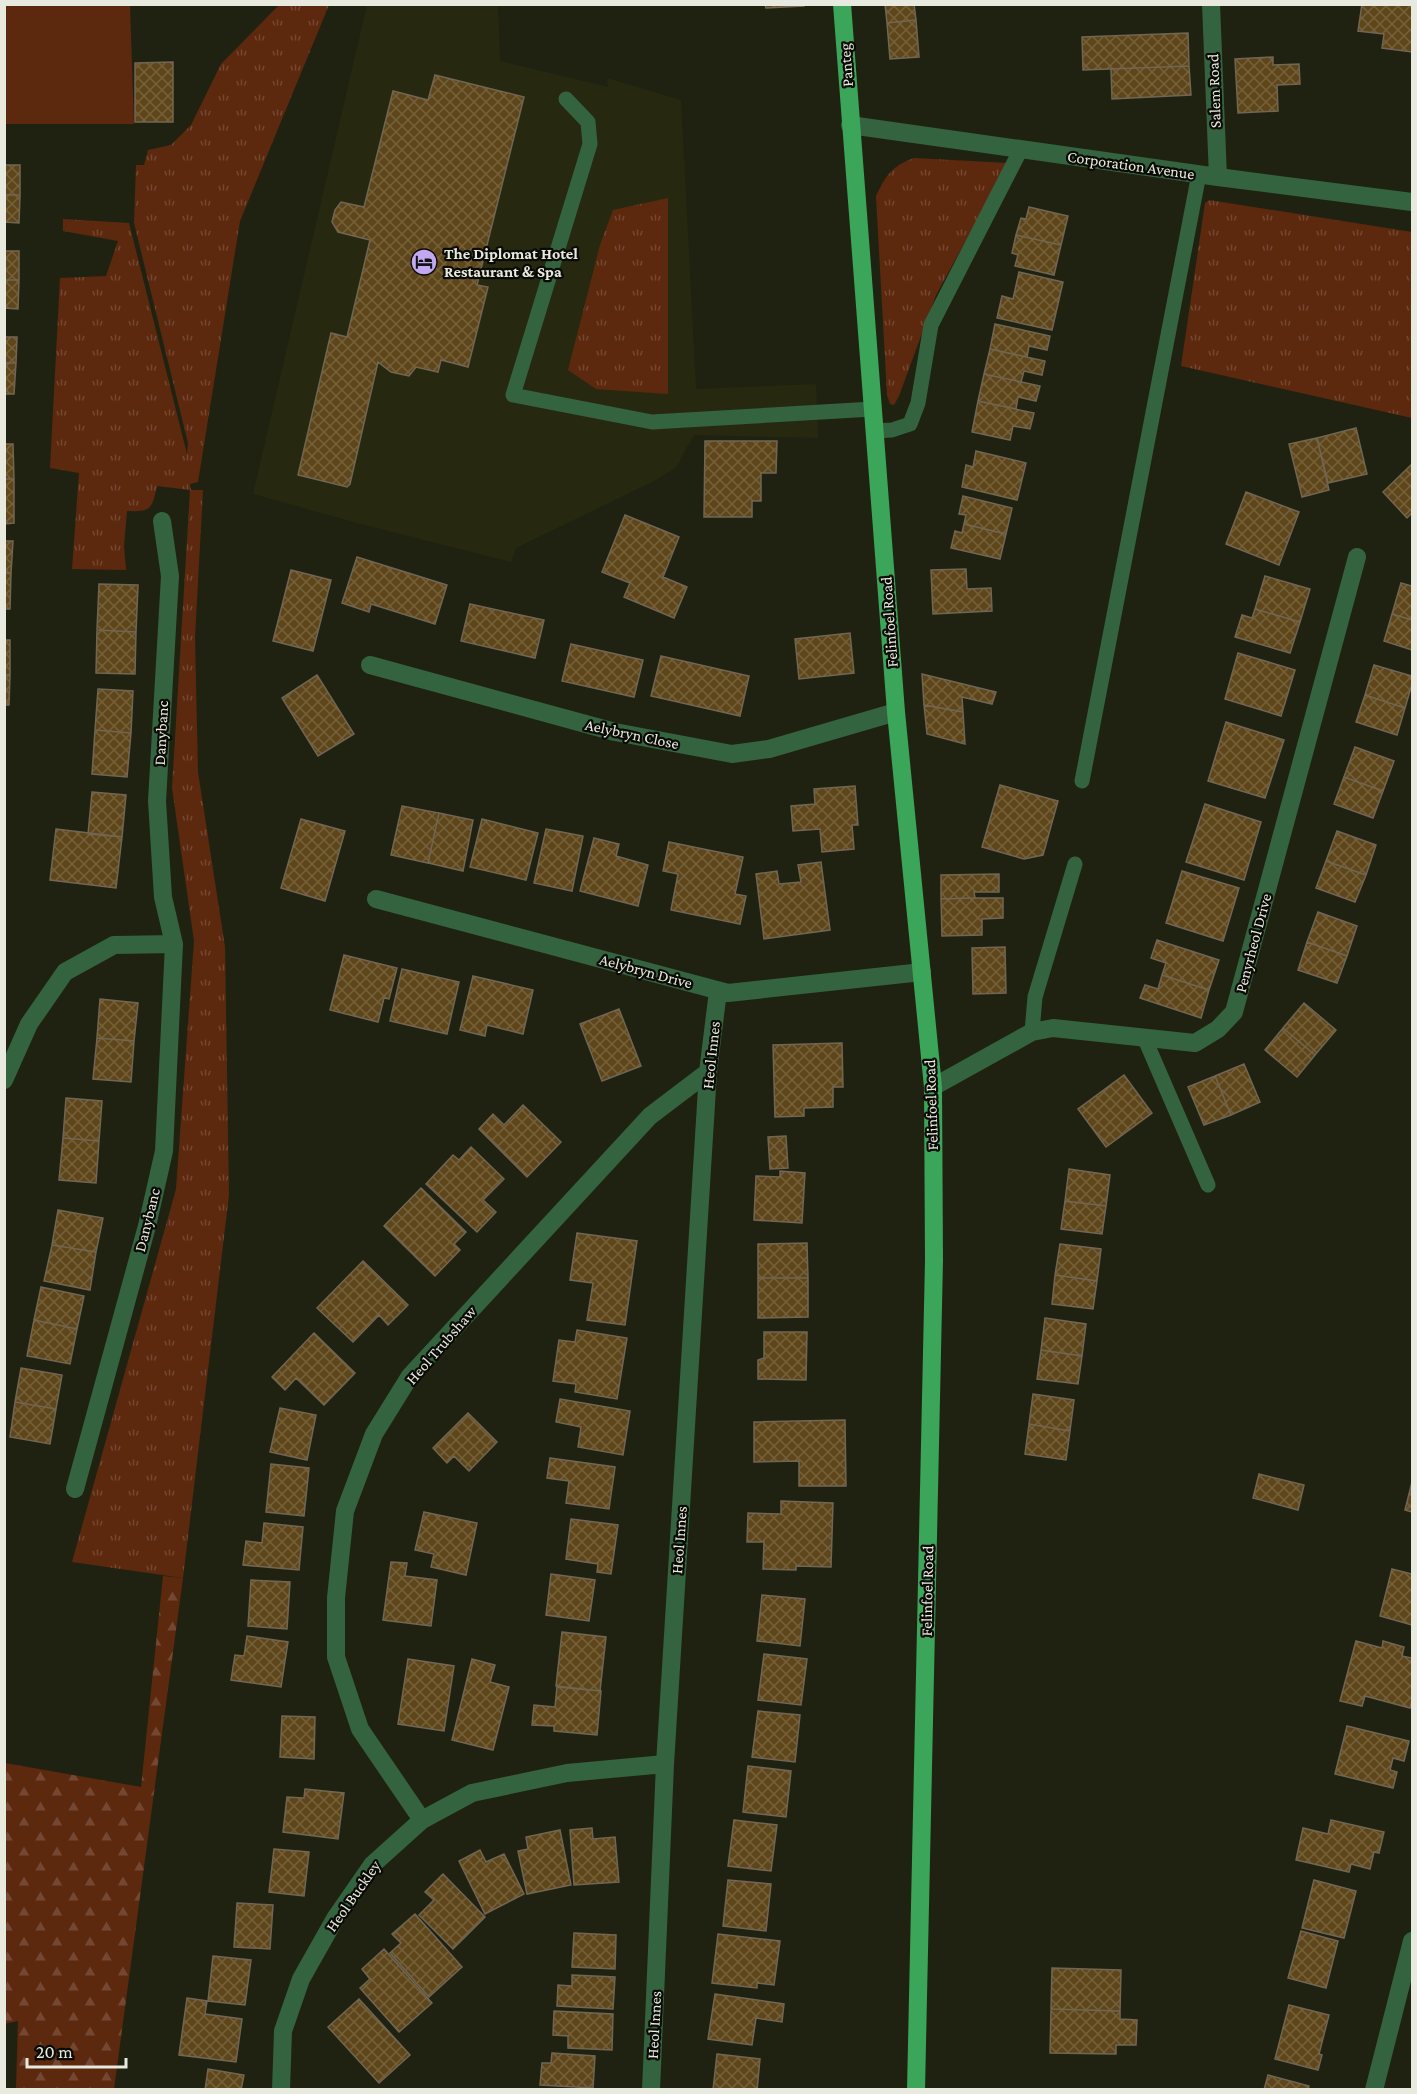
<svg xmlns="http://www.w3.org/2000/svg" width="1417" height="2094" font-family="'Crimson Pro',serif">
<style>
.built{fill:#262910}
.grass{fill:url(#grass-tufts)}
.forest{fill:url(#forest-firs)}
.garden{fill:#5c280e}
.building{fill:url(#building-cross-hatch);stroke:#716654;stroke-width:1.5}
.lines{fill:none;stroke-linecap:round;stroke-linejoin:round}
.lane{stroke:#34633f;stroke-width:15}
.street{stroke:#34633f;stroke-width:18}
.primary{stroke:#3ba559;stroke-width:18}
.labels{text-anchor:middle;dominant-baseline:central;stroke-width:4.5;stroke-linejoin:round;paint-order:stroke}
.street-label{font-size:16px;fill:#e8eadf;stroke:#0a0b05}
.poi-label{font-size:16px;font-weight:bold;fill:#e8eadf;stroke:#0a0b05;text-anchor:start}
</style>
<defs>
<pattern id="grass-tufts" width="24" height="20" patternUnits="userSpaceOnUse" patternTransform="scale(1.5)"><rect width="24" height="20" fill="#5c280e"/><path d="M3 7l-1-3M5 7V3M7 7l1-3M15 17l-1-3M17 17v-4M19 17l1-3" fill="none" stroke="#734731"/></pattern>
<pattern id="forest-firs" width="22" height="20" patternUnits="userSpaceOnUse" patternTransform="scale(1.5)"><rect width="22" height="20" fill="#5c280e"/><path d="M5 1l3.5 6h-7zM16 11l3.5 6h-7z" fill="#734731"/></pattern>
<pattern id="building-cross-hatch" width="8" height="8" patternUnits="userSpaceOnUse" patternTransform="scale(1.5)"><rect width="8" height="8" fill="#5e461a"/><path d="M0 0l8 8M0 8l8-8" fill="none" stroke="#75613b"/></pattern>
</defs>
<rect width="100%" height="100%" fill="#202211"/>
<path class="built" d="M367,5H498L500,61L608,87L607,78L681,100L696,389L816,384L818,438L694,435L676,467L656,480L516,548L511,562L361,524L253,494Z"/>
<path class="grass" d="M279,5H329L240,221L198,482L190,484L191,490H203L195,637L198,772L225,947L229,1195L183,1578L72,1562L176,1189L194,941L172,788L190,490L157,486C152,509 151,512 127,511L124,546L126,570L72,569L79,473L50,468L60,278L106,276L118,241L63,231V219L129,223L187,454L188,443L134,223L136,165H144L148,150L171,145L191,125L221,64Z
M914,158L1008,163L936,295L899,396L894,405L890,404L887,395L876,196C886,175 892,166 914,158Z
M668,198V394L596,389L568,370L600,245L613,210Z
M1209,200L1412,232V418L1181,366L1205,203Z"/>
<path class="forest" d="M163,1576L183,1578L114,2089H16L18,2021L4,2024L5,1763L141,1787Z"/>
<path class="garden" d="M4,5H130L134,124H5Z"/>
<path class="building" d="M765,4H804V6L766,8Z
M885,4H914L916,20L887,23Z
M1362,4H1412V52L1382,48L1384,34L1358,31Z
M916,20L919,57L890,59L887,23Z
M1188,33L1189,66L1083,70L1082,37Z
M1273,57V65L1299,64L1300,84L1277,85L1278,111L1238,113L1235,59Z
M173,62V122H135V63Z
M1189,66L1191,95L1112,99L1111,69Z
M435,75L524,97L477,285L488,287L468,367L441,360L438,372L416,367L409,376L391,372L378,362L350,484L347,487L298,475L331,333L347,337L370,240L338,232L332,222L335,210L341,202L364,207L393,91L428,100Z
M4,165H20V195H4Z
M4,195H20L19,223L4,222Z
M1029,207L1068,216L1061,245L1016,235L1021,218L1026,219Z
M1016,235L1061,245L1054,275L1015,266L1018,255L1012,253Z
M4,251H19V280H4Z
M1019,272L1063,282L1052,330L997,318L1002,296L1013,299Z
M4,280H19L18,309L4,308Z
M995,324L1050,336L1047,350L1029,346L1027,357L990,349Z
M4,337H17L16,363H4Z
M990,349L1045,361L1042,375L1024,371L1021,382L984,374Z
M4,363H16L14,394H4Z
M984,374L1040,386L1036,401L1018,397L1016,409L978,401Z
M978,401L1034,413L1030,429L1013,426L1010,440L972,432Z
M1356,428L1367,474L1328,483L1317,438Z
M1317,438L1329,490L1302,497L1289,444Z
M705,441H777L776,473H761V501H752V517H704Z
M4,444H13L14,479H4Z
M976,451L1026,463L1017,500L962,487L966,465L973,467Z
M1412,464V513L1407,518L1383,492Z
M4,479H14V523L4,524Z
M1246,492L1299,512L1279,565L1226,544Z
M963,496L1012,508L1006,534L964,524L966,515L959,514Z
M625,515L679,537L663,577L687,587L674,618L624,597L630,583L602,572Z
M964,524L1006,534L1000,559L951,548L955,531L962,533Z
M4,541H13L11,573H4Z
M357,557L447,585L435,624L371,604L369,612L342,603Z
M966,569L967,589L991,588L992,611L933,614L931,570Z
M291,570L331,580L313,651L273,641Z
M4,573H11L10,609H4Z
M1265,576L1310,589L1300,622L1255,609Z
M1401,583L1412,586V620L1392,614Z
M99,584L138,585L136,632L97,630Z
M470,604L544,620L535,658L461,641Z
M1255,609L1300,622L1290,653L1235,637L1242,615L1252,618Z
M1392,614L1412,620V650L1384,641Z
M97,630L136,632L135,674L96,673Z
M850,633L854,673L799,679L795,639Z
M4,640H10V675H4Z
M571,644L643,660L634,697L562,681Z
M1238,653L1295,670L1281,716L1225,699Z
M661,656L749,676L740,716L651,696Z
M1374,665L1412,676V684L1405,708L1365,695Z
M922,674L996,692L992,704L962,697L963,712L924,705Z
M4,675H10L9,705H4Z
M317,675L354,734L318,756L282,698Z
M98,689L133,691L131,733L95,730Z
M1365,695L1405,708L1397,735L1356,722Z
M924,705L963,712L965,744L927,734Z
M1226,722L1284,740L1265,798L1208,781Z
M95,730L131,733L127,777L92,774Z
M1355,747L1394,761L1383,791L1344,777Z
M1344,777L1383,791L1373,818L1334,804Z
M1000,785L1058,801L1043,855L1024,859L982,847Z
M855,786L858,825H852L854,849L822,852L820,829L793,831L791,806L815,804L814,789Z
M92,792L126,795L122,837L88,834Z
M1205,804L1261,822L1244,880L1186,862Z
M402,806L439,813L428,863L391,855Z
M439,813L473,820L463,871L428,863Z
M301,819L345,831L325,901L281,888Z
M482,819L538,833L526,880L470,867Z
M56,829L122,837L116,888L50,880Z
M546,829L583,836L572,891L534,883Z
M1337,831L1376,845L1366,875L1326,861Z
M594,838L619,844L616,856L648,865L638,906L580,891Z
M669,842L743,857L735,894L746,896L740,924L671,910L678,874L663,871Z
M1326,861L1366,875L1355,902L1316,888Z
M821,862L830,930L764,939L756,874L777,871L779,884L801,882L798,865Z
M1182,871L1239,888L1223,941L1166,923Z
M999,874V892H974L975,898L941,899V875Z
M975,898H1003V918L982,919V935L942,936L941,899Z
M1318,912L1357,926L1347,956L1307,942Z
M1157,940L1219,960L1209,990L1162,975L1166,963L1151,958Z
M1307,942L1347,956L1337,983L1298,970Z
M1005,947L1006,993L973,994L972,948Z
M344,955L397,968L389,999L384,998L378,1022L330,1010Z
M402,969L459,982L447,1034L390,1021Z
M1162,975L1209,990L1201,1018L1140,998L1145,985L1158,989Z
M473,976L533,990L523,1034L487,1025L485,1036L460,1030Z
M100,999L138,1003L134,1041L97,1038Z
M1304,1003L1336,1030L1315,1055L1283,1028Z
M619,1009L641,1066L602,1081L580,1024Z
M1283,1028L1315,1055L1297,1077L1265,1050Z
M97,1038L134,1041L131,1082L93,1079Z
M842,1043L843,1087H833V1107L804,1108V1116L775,1117L773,1045Z
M1244,1064L1260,1102L1231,1115L1215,1076Z
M1124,1075L1152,1113L1106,1147L1078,1109Z
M1215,1076L1231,1115L1204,1125L1188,1087Z
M66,1098L102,1101L99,1141L63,1138Z
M523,1105L561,1142L527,1177L479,1129L493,1114L504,1125Z
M786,1136L788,1168L770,1169L768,1137Z
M63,1138L99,1141L96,1183L59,1180Z
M471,1147L504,1179L483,1200L496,1212L477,1232L426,1184L453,1155L459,1160Z
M1069,1169L1110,1175L1106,1206L1065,1201Z
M780,1171L805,1173L802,1223L754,1220L756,1176L780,1177Z
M421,1188L466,1232L454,1244L460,1250L435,1276L384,1226Z
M1065,1201L1106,1206L1102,1234L1061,1229Z
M58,1210L103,1218L96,1252L52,1245Z
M577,1233L637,1241L625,1325L587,1320L593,1283L570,1280Z
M807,1243L808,1278H758V1244Z
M1060,1244L1101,1249L1097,1281L1055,1275Z
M52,1245L96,1252L90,1290L44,1281Z
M363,1261L408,1305L388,1325L379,1315L353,1342L317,1308Z
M1055,1275L1097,1281L1093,1309L1052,1304Z
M758,1278H808V1317L758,1318Z
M41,1287L84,1296L77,1329L34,1320Z
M1045,1318L1086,1324L1082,1356L1041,1350Z
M34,1320L77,1329L70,1364L27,1356Z
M577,1330L627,1338L617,1399L575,1392L576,1384L553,1381L559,1340L575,1342Z
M764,1332H807L806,1380L758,1379V1360L764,1358Z
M314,1333L355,1373L324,1405L296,1378L285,1390L272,1377Z
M1041,1350L1082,1356L1078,1384L1037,1379Z
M21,1368L62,1375L56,1409L15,1402Z
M1033,1394L1074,1400L1070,1431L1029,1424Z
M560,1399L630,1411L623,1455L578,1447L581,1427L556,1422Z
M15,1402L56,1409L50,1444L10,1437Z
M280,1408L316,1415L307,1460L270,1452Z
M468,1413L497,1442L469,1471L454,1456L447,1463L433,1448Z
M845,1420L846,1486H799V1461L754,1462V1422Z
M1029,1424L1070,1431L1066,1460L1025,1454Z
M550,1458L615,1467L609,1509L566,1503L569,1481L547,1478Z
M271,1464L309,1468L304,1516L266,1512Z
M1259,1474L1304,1485L1298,1510L1253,1498Z
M1412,1482V1512L1405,1510Z
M781,1501L833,1503L831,1567L796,1566V1570L763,1569L764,1542H747L748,1513L781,1514Z
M424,1512L477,1523L466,1575L431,1567L434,1554L415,1550Z
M571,1519L618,1525L611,1574L597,1572L598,1564L566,1559Z
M264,1523L303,1527L299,1570L243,1565L246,1541L262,1543Z
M391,1562L407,1563L405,1576L437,1580L431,1626L383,1620Z
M1392,1569L1412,1574V1625L1380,1616Z
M551,1574L595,1580L589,1621L546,1615Z
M251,1580L290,1582L287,1629L248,1626Z
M762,1595L805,1599L800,1646L757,1641Z
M562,1632L606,1637L600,1691L556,1686Z
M247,1636L288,1642L281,1687L231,1680L235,1655L244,1656Z
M1356,1641L1382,1648L1383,1641L1404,1647L1402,1656L1412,1658V1700L1410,1708L1365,1696L1362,1706L1340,1701Z
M764,1654L807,1659L801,1705L758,1700Z
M408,1659L454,1666L444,1731L398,1724Z
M472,1659L495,1665L490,1682L509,1687L493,1750L452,1740Z
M557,1687L601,1691L597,1735L554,1731V1726L532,1725L534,1705L555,1707Z
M758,1711L800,1715L795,1762L752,1757Z
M282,1716L315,1717L314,1759L280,1757Z
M1347,1726L1409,1741L1404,1761L1393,1758L1390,1770L1397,1772L1393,1788L1335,1774Z
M748,1766L791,1771L786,1817L743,1812Z
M305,1789L344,1793L338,1839L283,1832L287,1797L304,1798Z
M734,1820L777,1825L771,1871L728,1866Z
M1331,1820L1384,1832L1379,1853L1374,1852L1370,1869L1351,1864L1349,1872L1296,1860L1303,1828L1328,1834Z
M592,1828L593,1839L615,1837L619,1882L574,1885L570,1830Z
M560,1830L571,1885L527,1894L518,1851L528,1849L526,1837Z
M274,1849L309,1852L304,1896L269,1892Z
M480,1850L486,1862L504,1854L524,1894L485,1914L459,1861Z
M443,1874L485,1917L453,1949L419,1915L434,1900L425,1892Z
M728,1880L771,1884L766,1931L723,1926Z
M1314,1880L1356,1891L1344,1938L1302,1928Z
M237,1903L273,1905L270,1949L234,1947Z
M415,1914L462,1967L429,1997L390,1953L401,1943L392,1934Z
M1301,1931L1338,1941L1326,1988L1288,1978Z
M574,1933L616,1935L615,1969L572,1967Z
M718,1934L780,1941L774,1985L757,1983V1988L712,1983Z
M384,1949L432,2003L399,2032L360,1988L370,1979L362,1969Z
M213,1956L251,1960L245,2005L208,2001Z
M1052,1968L1121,1970L1120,2011L1051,2009Z
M572,1975L615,1977L613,2009L557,2006L558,1985L572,1986Z
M715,1994L784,2004L782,2022L756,2018L752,2045L708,2039Z
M187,1998L207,2001L205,2014L242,2019L236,2062L179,2055Z
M359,1999L410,2055L379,2083L328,2027Z
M1289,2005L1329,2015L1319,2054L1322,2055L1318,2070L1275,2059Z
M1051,2009L1120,2011V2019L1137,2020L1136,2045H1116V2054L1050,2053Z
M554,2011L613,2014L612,2050L568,2048V2036L553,2035Z
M552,2053L595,2056L593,2088L540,2085L542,2063H551Z
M717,2054L760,2059L757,2090H713Z
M208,2069L244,2075L241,2090H205Z
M1268,2075L1309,2086L1308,2090H1264Z"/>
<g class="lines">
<path class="lane" d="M566,99L588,122L590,144L513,395L652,422L873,409
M874,431L892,430L910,424L918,403L931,325L1021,149
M1082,781L1199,174
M1032,1032L1035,997L1075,864
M1144,1037L1208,1185"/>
<path class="street" d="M1211,4L1218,177
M850,125L1218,177L1412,202
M370,665L615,732L732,754L769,749L896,712
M376,899L728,993L922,972
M4,1080L29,1024L65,972L114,945L174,944
M933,1087L1032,1032L1053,1028L1195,1043L1218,1029L1234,1012L1357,557
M75,1489L147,1226L164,1151L174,944L163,897L157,801L170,576L162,521
M422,1820L360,1729L336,1657V1598L345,1511L374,1434L410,1376L650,1116L708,1072
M281,2090L283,2031L301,1979L336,1917L372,1865L422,1820L472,1793L567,1773L665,1764
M651,2090L665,1764L708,1072L718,991
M1374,2090L1412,1941"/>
<path class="primary" d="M842,4L896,712L933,1087L934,1260L916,2090"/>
</g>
<defs>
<symbol id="hotel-disc" viewBox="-11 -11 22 22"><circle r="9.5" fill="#c2a8f3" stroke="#0a0b05"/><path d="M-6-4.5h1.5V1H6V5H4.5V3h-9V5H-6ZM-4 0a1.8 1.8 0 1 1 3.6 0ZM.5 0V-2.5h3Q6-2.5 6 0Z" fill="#111"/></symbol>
</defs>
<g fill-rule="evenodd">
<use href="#hotel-disc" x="409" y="247" width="30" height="30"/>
</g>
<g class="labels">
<g class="street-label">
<text transform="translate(846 65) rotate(-94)">Panteg</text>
<text transform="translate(1214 91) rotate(-92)">Salem Road</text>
<text transform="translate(1131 165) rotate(8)">Corporation Avenue</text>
<text transform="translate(889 622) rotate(-94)">Felinfoel Road</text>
<text transform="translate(161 733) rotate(-87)">Danybanc</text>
<text transform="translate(632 734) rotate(12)">Aelybryn Close</text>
<text transform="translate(1253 943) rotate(-75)">Penyrheol Drive</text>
<text transform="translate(646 971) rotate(15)">Aelybryn Drive</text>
<text transform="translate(711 1055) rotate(-84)">Heol Innes</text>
<text transform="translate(931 1105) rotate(-92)">Felinfoel Road</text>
<text transform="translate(147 1220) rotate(-76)">Danybanc</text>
<text transform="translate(441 1345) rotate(-49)">Heol Trubshaw</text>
<text transform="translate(679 1540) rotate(-86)">Heol Innes</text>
<text transform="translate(927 1591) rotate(-89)">Felinfoel Road</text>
<text transform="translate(353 1896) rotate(-55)">Heol Buckley</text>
<text transform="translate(654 2025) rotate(-87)">Heol Innes</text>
</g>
<g class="poi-label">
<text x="444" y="253">The Diplomat Hotel<tspan x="444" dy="18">Restaurant &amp; Spa</tspan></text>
</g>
</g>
<rect width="1417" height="2094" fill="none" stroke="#e8eadf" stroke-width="12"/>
<path d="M27 2058v9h99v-9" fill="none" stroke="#e8eadf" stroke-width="3"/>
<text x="36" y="2058" font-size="18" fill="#e8eadf" stroke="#0a0b05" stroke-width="4.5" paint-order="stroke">20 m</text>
</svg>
